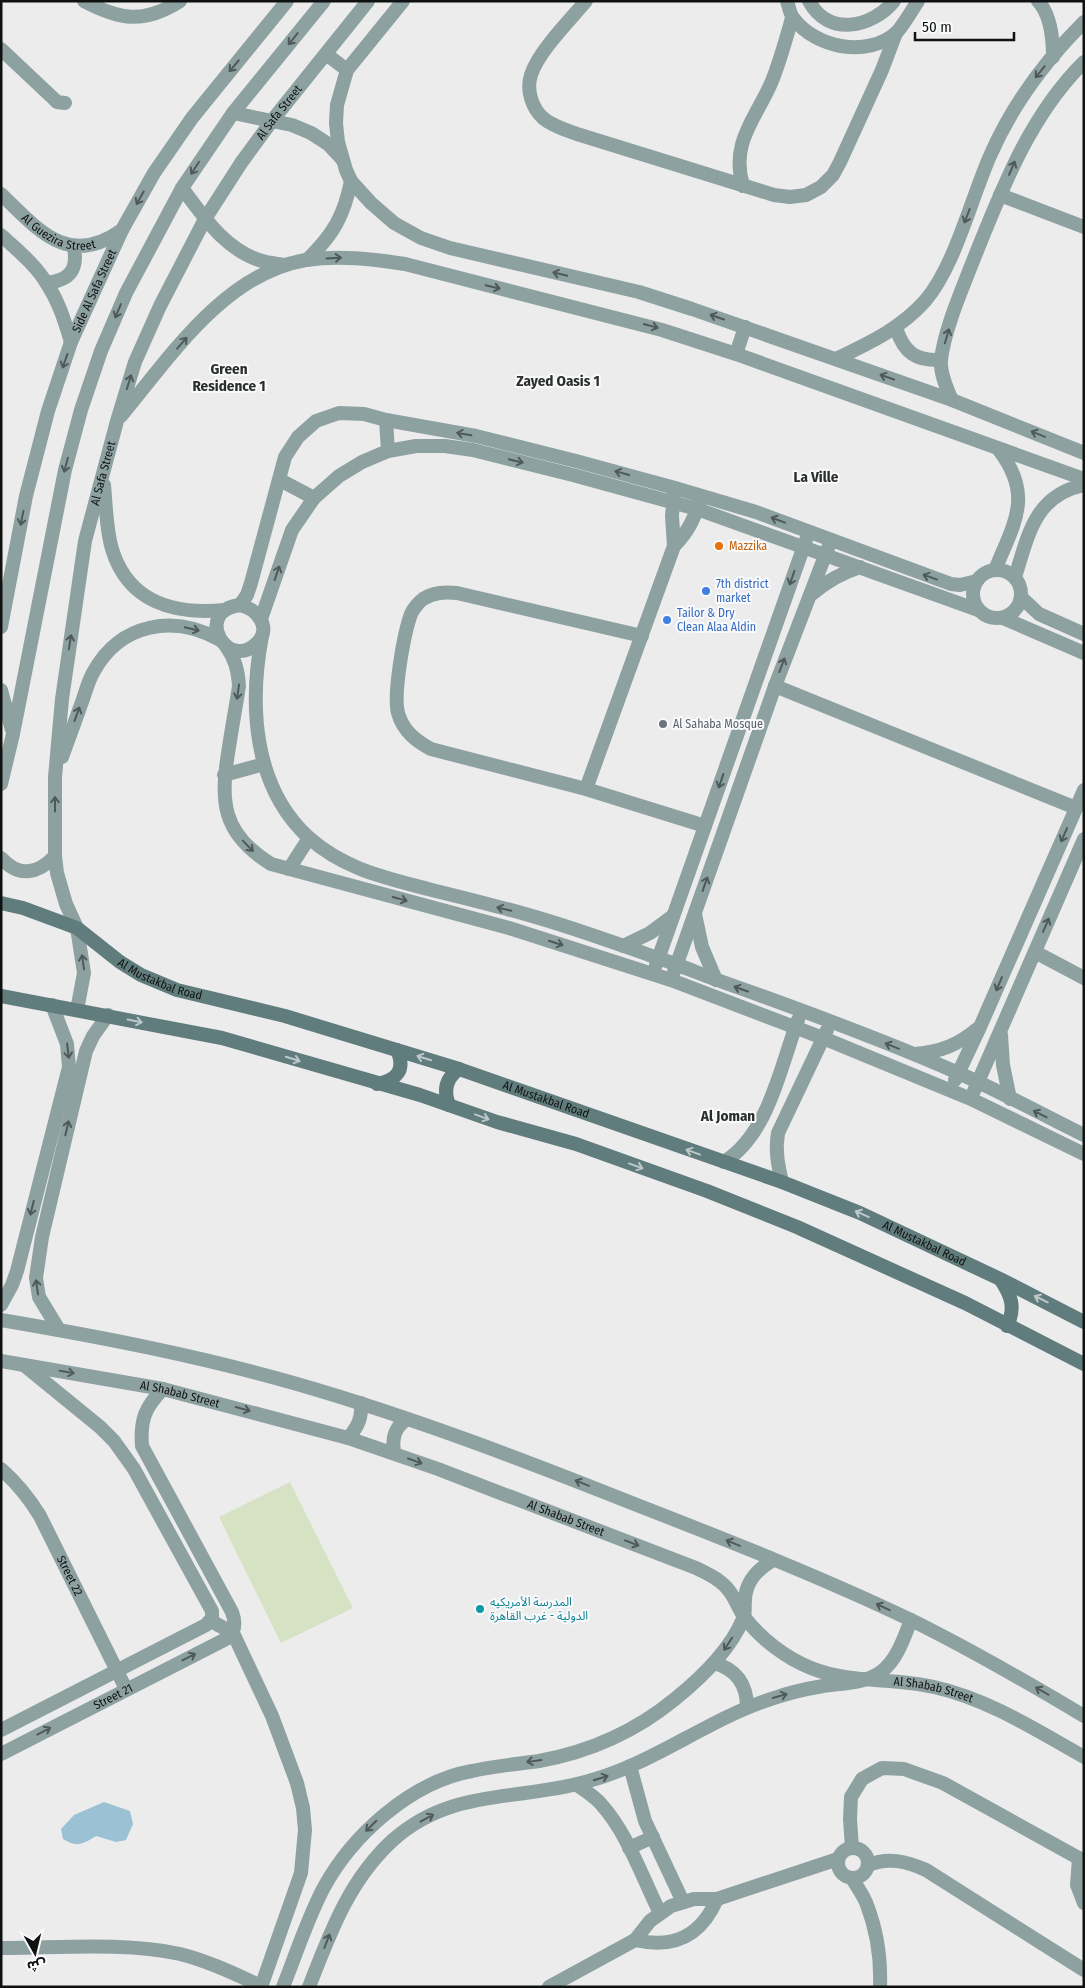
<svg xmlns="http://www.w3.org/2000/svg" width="1085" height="1988" font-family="'Fira Sans Condensed','Noto Sans Arabic',sans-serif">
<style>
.green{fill:#d5e2c3}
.water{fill:#9bc1d4}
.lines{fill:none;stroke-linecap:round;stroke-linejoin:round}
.minor{stroke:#8ea1a1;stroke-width:14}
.tertiary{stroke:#8ea1a1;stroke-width:14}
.secondary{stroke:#607c7d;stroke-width:14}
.oneway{stroke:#4f5959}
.oneway2{stroke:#bcc8c9}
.food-dot{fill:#e8710a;stroke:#f9fafb;stroke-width:2}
.shop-dot{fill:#3f7fe0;stroke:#f9fafb;stroke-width:2}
.worship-dot{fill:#6b7280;stroke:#f9fafb;stroke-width:2}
.culture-dot{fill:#0f9aa8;stroke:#f9fafb;stroke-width:2}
.labels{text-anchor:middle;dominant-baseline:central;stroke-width:4;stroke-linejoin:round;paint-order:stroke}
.street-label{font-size:12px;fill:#101111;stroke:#f9fafb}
.food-label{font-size:12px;fill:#c56008;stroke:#f9fafb;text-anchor:start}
.shop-label{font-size:12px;fill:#366cbe;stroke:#f9fafb;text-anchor:start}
.worship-label{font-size:12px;fill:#5b616d;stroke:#f9fafb;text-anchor:start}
.culture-label{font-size:12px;fill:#0d838f;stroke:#f9fafb;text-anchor:start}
.quarter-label{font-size:15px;font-weight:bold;fill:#2c2d2d;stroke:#f9fafb}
</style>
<rect width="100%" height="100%" fill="#ececed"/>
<path class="green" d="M290,1482L353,1608L281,1643L219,1517Z"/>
<path class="water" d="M104,1802L130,1811L133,1824L126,1840L116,1842L96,1836C83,1844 77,1848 63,1839L61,1829L74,1815Z"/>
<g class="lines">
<g class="minor">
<path d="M84,1C120,20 144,24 180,1"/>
<path d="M403,1L347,70L337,105L336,123L338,142L346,170L351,181L371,203L394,223L421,238L450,248L639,292L692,309L952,400L1084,453"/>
<path d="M586,1C570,20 538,52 531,75C526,90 532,108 543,118C552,126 566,130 577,134L774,195L790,197L806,195L821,187L833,175L840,162L882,70L896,33"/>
<path d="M787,1C789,7 790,15 794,19C816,48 867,58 896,33C903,26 912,10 918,1"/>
<path d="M809,1C828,37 872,28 894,1"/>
<path d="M1038,1C1051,15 1053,38 1053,57"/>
<path d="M1,49L54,99L57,102L65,103"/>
<path d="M326,54L347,70"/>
<path d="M233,113L292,125L311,133L328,144L342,159"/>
<path d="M743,186C730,142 756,119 772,81C780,61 786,39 792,18"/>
<path d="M182,188C204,217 225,250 262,261C269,263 277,264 285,265"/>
<path id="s1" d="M1,194C39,231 69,268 122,230"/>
<path d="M1000,195L1084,227"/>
<path d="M1,235C17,250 36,265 47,284C59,302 65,322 71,342"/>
<path d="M307,260C333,235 344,216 351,181"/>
<path d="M47,283C70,280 78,270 74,247"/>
<path d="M896,328C904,353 916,361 941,360"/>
<path d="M736,354L745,327"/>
<path d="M836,359C869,343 900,329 925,301C955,266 971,199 990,156C1012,105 1045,61 1084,22"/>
<path d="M952,400C946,387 940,373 941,360C944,331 961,292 971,266C1000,194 1028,117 1084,62"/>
<path d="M121,416C170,357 225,273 306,260C339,255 373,259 405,264L662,330L736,354L1084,479"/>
<path d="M386,420L388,451"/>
<path d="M280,480L314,498"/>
<path d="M104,485C106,505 106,529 112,549C128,602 174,615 224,610"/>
<path d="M674,493L672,516L674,546"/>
<circle cx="997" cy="594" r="24"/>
<path d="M995,570C1014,523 1034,496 999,450"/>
<path d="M1015,577C1028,537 1034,495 1084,485"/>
<path d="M812,594C827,581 841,573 860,567"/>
<path d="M1022,598L1039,614L1084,634"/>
<path d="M240,605L247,595L251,583L285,457L298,437L316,421L339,413L364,414L386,420L476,436L576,461L675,488L756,512L951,584L960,585L977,581"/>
<path d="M240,605C256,608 272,627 258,642C228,674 192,611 240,605Z"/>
<path d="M1003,618L1084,653"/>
<path d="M261,619L292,530L314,498L339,476L362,462L388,451L416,446H445L473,450L573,475L697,509L978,610"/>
<path id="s2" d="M1,627L26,496L48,411L71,342L122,230L154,173L192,118L287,1"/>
<path d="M262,636C249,705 253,786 308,837C344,869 383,877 428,889C460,897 493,905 525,914C569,926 612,942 655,957C677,964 698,973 720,981C799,1009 879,1038 956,1072C1000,1091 1041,1114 1084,1135"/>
<path d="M642,636L457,593C445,592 434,592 423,599C419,602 413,609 411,614C404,633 393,694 398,713C403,731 416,741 431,749L586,789L705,826"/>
<path d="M226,646C235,659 238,670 239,686C236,706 232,727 229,747C220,801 221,833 271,864L509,928L671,980L823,1038L971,1099L1084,1154"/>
<path d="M775,686L1076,808"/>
<path d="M1,690L12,730"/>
<path d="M62,757C69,738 76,719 83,699C86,690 89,679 94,671C121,623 174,614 220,640"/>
<path d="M224,775L264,764"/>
<path d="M1,784L13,734L65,470L81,410L101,351L126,293L182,188L233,113L324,1"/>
<path d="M586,789L674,546C688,532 694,519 700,501"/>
<path d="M1,858C19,878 38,874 55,856"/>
<path d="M289,869L309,838"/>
<path d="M695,914L702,947L716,980"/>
<path d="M623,946L650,933L673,916"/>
<path d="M1035,952L1084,978"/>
<path d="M656,965L806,540"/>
<path d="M674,972L775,686L828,548"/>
<path id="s3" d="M77,1010L84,973L77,928L66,904L57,873L55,856V777L62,699L85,541L117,421L135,362L160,306L205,219L241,163L271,122L368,1"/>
<path d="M1001,1035L1003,1065L1010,1099"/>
<path d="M915,1054C940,1052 958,1045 977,1029"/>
<path d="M955,1080L980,1027L1084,790"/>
<path d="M974,1091L1084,839"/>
<path d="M724,1162C769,1134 780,1067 798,1020"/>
<path d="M782,1182C778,1165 775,1151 778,1133L827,1030"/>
<path d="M1,1305L12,1285L17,1271L69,1067L67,1044L52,1005"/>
<path d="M59,1330L39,1297L36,1278L42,1237L86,1051L93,1036L108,1015"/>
<path id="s4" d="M1,1469C17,1483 29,1498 40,1516L126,1689"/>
<path d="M211,1621L233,1633L272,1716L297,1783L303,1808L305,1830L301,1873L261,1987"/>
<path d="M714,1663C736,1669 747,1684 747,1707"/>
<path d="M1,1730L206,1625L212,1618V1611L134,1469L114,1441L100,1427L24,1365"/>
<path id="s5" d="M1,1754L226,1639C236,1632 236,1623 232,1612L142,1446C140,1420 145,1407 163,1389"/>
<path d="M630,1766L645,1821L683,1902"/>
<path d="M577,1785C585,1791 594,1796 601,1804C628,1834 642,1877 660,1913"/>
<path d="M629,1848L653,1837"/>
<path d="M852,1848L850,1819L851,1797L862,1779L882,1768L904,1769L943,1783L1084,1861"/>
<circle cx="853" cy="1863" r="15"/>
<path d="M1079,1858L1077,1885L1084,1903"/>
<path d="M868,1865C888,1857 906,1861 926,1870L1084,1970"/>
<path d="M852,1878C857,1887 864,1896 867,1905C877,1931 881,1960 880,1987"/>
<path d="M635,1940C674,1949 701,1936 717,1899"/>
<path d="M1,1948C58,1948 125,1942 180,1954C208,1961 235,1974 261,1986"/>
<path d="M283,1987C296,1954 307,1920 323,1889C352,1835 411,1782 472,1771C495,1766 517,1764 539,1761C589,1752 636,1731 675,1699C701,1678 730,1650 743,1619C746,1614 744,1606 745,1601C745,1581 758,1569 773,1560"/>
<path d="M309,1987C330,1933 349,1880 393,1840C451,1788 517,1801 585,1782C652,1765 706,1720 771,1699C788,1693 805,1689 823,1686C842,1683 864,1684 881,1672C897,1660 904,1638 911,1620"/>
<path d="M549,1987L635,1940L650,1921L671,1906L694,1899H717L838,1859"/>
</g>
<g class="tertiary">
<path d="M1,1320C101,1337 200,1356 297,1384C415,1418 529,1462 642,1507C732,1542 823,1578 911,1620C970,1649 1027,1682 1084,1716"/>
<path id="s6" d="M1,1361L163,1389L348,1438L438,1469L696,1568C708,1574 722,1580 730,1592C736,1600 739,1610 745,1618C761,1639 786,1658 811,1668C851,1684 892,1677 934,1687C988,1699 1036,1730 1084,1757"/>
<path d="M348,1438C358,1427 362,1418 361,1403"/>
<path d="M394,1453C392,1438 394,1428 407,1419"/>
</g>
<g class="secondary">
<path id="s7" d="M1,903L23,908L77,928L120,962L141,975L177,990L285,1016L459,1069L782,1182L860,1213L1000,1279L1084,1322"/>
<path d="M1,996L222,1038L420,1095L497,1122L576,1144L707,1191L797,1227L965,1303L1084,1364"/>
<path d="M377,1084C397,1080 406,1070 397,1050"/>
<path d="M449,1105C443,1090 446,1078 459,1069"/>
<path d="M1001,1280C1011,1295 1016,1308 1007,1326"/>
</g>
</g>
<defs><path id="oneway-shaft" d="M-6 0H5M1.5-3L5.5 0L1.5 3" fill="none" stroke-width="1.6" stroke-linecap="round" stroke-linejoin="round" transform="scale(1.25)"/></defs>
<g class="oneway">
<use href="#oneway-shaft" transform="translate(293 39) rotate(129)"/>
<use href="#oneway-shaft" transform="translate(234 66) rotate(130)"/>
<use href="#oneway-shaft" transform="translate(1040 72) rotate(129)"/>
<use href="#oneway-shaft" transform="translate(195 168) rotate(123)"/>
<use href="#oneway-shaft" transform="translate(1012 168) rotate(-67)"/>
<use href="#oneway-shaft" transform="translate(140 198) rotate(119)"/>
<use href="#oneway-shaft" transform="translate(967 216) rotate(111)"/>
<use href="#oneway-shaft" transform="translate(334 258) rotate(-3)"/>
<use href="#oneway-shaft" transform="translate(560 274) rotate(-167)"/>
<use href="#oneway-shaft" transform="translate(493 287) rotate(13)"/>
<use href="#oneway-shaft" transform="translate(118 311) rotate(113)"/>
<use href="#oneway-shaft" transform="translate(717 317) rotate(-161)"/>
<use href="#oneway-shaft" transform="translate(651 326) rotate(15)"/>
<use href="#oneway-shaft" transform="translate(947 336) rotate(-74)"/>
<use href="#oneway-shaft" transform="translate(182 343) rotate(-49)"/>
<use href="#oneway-shaft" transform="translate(65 361) rotate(109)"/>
<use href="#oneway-shaft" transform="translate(887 377) rotate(-161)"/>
<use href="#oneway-shaft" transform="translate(129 382) rotate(-73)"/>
<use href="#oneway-shaft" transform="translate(464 434) rotate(-170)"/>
<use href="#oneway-shaft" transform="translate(1038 434) rotate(-158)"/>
<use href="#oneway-shaft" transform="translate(516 461) rotate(14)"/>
<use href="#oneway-shaft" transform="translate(66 465) rotate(105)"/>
<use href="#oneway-shaft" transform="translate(622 473) rotate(-165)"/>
<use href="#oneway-shaft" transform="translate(22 518) rotate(101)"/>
<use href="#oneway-shaft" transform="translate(778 520) rotate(-159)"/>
<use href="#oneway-shaft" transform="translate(277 573) rotate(-71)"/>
<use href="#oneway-shaft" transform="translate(930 577) rotate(-160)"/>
<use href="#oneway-shaft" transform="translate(792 578) rotate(109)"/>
<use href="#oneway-shaft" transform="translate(192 629) rotate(13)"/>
<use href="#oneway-shaft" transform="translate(70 642) rotate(-81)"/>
<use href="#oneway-shaft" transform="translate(782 665) rotate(-69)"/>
<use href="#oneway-shaft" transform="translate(238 692) rotate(98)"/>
<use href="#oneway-shaft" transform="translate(77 714) rotate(-70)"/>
<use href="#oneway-shaft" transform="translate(721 781) rotate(109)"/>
<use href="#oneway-shaft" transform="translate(55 804) rotate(-90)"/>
<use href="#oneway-shaft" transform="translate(1064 835) rotate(114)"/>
<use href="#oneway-shaft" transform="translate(248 846) rotate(46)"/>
<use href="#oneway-shaft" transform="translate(705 884) rotate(-71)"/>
<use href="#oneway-shaft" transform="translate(400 899) rotate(15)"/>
<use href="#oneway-shaft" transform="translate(504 909) rotate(-166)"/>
<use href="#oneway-shaft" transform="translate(1046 925) rotate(-66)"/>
<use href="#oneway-shaft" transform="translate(556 943) rotate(18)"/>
<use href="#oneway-shaft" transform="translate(83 962) rotate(-98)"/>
<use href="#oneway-shaft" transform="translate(999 984) rotate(113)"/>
<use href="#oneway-shaft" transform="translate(741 989) rotate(-161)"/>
<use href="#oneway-shaft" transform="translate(892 1046) rotate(-158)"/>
<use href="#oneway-shaft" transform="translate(68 1051) rotate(83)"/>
<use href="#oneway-shaft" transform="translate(1040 1114) rotate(-153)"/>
<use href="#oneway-shaft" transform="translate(67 1128) rotate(-77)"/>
<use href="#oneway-shaft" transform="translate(32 1208) rotate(104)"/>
<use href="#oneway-shaft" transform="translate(37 1287) rotate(-98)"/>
<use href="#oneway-shaft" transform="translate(67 1372) rotate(10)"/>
<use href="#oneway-shaft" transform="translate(243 1409) rotate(15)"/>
<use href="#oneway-shaft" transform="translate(415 1461) rotate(20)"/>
<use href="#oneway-shaft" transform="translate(582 1483) rotate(-158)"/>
<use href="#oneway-shaft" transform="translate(632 1543) rotate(21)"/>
<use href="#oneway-shaft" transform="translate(733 1543) rotate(-158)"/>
<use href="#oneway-shaft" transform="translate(883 1607) rotate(-155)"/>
<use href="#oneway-shaft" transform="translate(728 1644) rotate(123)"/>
<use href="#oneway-shaft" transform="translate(189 1657) rotate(-27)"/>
<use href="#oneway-shaft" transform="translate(1042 1691) rotate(-150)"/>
<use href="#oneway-shaft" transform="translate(780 1696) rotate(-16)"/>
<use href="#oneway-shaft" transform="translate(44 1731) rotate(-28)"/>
<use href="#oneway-shaft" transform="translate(534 1761) rotate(172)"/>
<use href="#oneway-shaft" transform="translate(601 1778) rotate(-17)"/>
<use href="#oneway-shaft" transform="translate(427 1818) rotate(-28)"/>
<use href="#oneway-shaft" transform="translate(371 1826) rotate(135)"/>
<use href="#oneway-shaft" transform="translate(327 1941) rotate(-69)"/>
</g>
<g class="oneway2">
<use href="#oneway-shaft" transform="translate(135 1021) rotate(11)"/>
<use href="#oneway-shaft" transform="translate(424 1058) rotate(-163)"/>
<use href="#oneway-shaft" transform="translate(293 1059) rotate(17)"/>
<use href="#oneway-shaft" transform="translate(482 1117) rotate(20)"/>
<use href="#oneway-shaft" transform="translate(693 1152) rotate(-160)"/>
<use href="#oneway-shaft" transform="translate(636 1166) rotate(20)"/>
<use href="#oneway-shaft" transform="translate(862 1214) rotate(-156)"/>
<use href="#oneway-shaft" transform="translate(1041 1299) rotate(-154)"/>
</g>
<circle class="food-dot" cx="719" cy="546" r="5"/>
<g class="shop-dot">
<circle cx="706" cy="591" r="5"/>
<circle cx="667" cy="620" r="5"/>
</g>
<circle class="worship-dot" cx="663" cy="724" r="5"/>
<circle class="culture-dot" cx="480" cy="1609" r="5"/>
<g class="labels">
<g class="street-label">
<text stroke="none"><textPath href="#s3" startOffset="951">Al Safa Street</textPath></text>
<text stroke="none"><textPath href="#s1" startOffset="72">Al Guezira Street</textPath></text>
<text stroke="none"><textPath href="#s2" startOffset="350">Side Al Safa Street</textPath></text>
<text stroke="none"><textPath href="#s3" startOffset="546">Al Safa Street</textPath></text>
<text stroke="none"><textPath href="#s7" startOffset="179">Al Mustakbal Road</textPath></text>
<text stroke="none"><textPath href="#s7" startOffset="584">Al Mustakbal Road</textPath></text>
<text stroke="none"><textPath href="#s7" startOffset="989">Al Mustakbal Road</textPath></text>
<text stroke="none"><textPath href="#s6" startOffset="182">Al Shabab Street</textPath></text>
<text stroke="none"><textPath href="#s6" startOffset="588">Al Shabab Street</textPath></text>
<text stroke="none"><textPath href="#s4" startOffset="128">Street 22</textPath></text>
<text stroke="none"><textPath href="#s6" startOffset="1008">Al Shabab Street</textPath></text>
<text stroke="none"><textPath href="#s5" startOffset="126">Street 21</textPath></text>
</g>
<g class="food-label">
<text x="729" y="546">Mazzika</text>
</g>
<g class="shop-label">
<text x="716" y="584">7th district<tspan x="716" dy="14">market</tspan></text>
<text x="677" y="613">Tailor &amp; Dry<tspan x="677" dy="14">Clean Alaa Aldin</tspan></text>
</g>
<g class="worship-label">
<text x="673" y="724">Al Sahaba Mosque</text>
</g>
<g class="culture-label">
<text x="490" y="1602">المدرسة الأمريكيه<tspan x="490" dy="14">الدولية - غرب القاهرة</tspan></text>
</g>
<g class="quarter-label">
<text x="229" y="369">Green<tspan x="229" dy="17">Residence 1</tspan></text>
<text x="558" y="381">Zayed Oasis 1</text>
<text x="816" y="477">La Ville</text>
<text x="728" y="1116">Al Joman</text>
</g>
</g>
<rect width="1085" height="1988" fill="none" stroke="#101111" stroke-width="5"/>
<g transform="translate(35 1953) rotate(172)" stroke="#f9fafb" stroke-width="4" paint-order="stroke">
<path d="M0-4L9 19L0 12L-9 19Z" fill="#101111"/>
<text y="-8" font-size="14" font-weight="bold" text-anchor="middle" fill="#101111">ش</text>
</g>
<path d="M915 32v8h99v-8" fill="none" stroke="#101111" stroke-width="2.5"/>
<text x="922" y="32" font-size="15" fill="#101111" stroke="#f9fafb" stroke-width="4" paint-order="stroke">50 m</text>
</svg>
